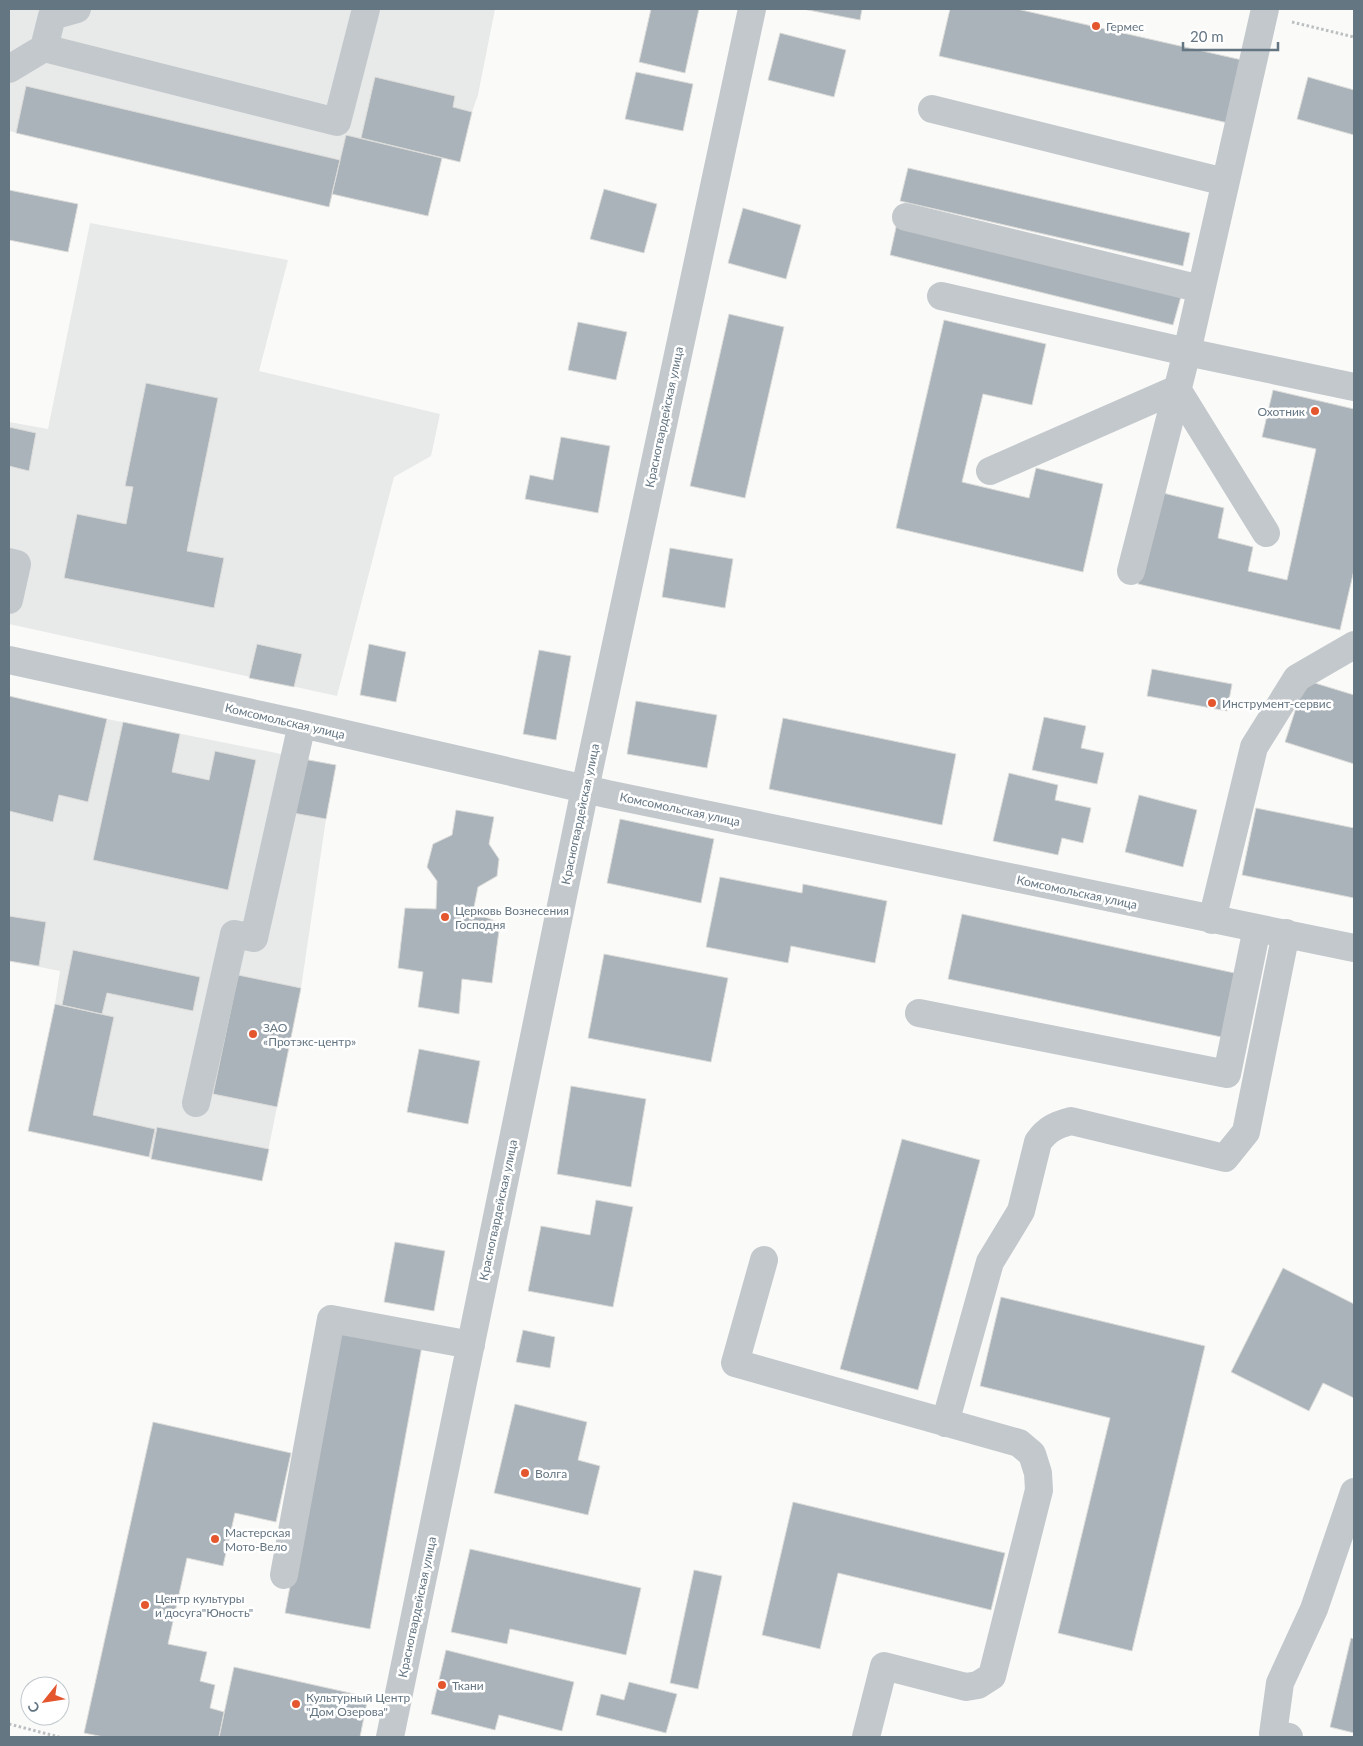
<svg xmlns="http://www.w3.org/2000/svg" width="1363" height="1746" font-family="Lato,sans-serif">
<style>
.built{fill:#e8e9e9}
.building{fill:#aab3b9;stroke:#dcdcda}
.lines{fill:none;stroke-linecap:round;stroke-linejoin:round}
.path{stroke:#bbbfc2;stroke-width:3;stroke-dasharray:2.5 2.5;stroke-linecap:butt}
.minor{stroke:#c3c8cc;stroke-width:28}
.poi-dot{fill:#e4572e;stroke:#fff;stroke-width:2}
.labels{text-anchor:middle;dominant-baseline:central;stroke-width:5;stroke-linejoin:round;paint-order:stroke}
.poi-label{font-size:12px;fill:#657683;stroke:#fff;text-anchor:start}
.street-label{font-size:12px;fill:#657683;stroke:#fff}
</style>
<rect width="100%" height="100%" fill="#fafaf8"/>
<path class="built" d="M9,9H495L478,95L472,112L460,162L442,158L428,216L332,194L329,207L9,131Z
M90,223L288,260L259,371L440,414L431,456L394,477L337,696L9,624V422L48,429Z
M9,696L107,719L336,765L326,819L301,988L262,1181L151,1159L149,1157L28,1131L55,1004L60,971L9,961Z"/>
<path class="building" d="M651,9H699L685,73L639,62Z
M803,9H862L860,20Z
M950,9H1017L1242,60L1228,123L939,56Z
M780,33L846,50L834,97L768,80Z
M636,72L693,84L683,131L625,119Z
M375,77L455,96L453,107L472,112L460,162L361,138Z
M1308,77L1354,90V135L1297,119Z
M26,86L340,160L329,207L16,133Z
M346,135L442,158L428,216L332,194Z
M908,168L1190,233L1183,266L900,201Z
M604,189L657,204L644,253L590,239Z
M9,190L78,204L68,252L9,240Z
M743,208L801,225L786,279L728,263Z
M897,223L1182,293L1173,325L890,255Z
M729,314L784,327L745,498L690,486Z
M944,320L1046,344L1032,405L983,394L962,482L1029,498L1036,468L1103,484L1083,572L896,528Z
M578,322L627,332L616,380L568,370Z
M146,383L218,398L187,551L224,558L214,608L64,578L77,514L126,524L133,487L125,486Z
M1273,390L1354,409V570L1340,630L1138,584L1159,492L1224,508L1218,538L1253,547L1248,571L1287,580L1316,449L1262,437Z
M9,427L36,433L29,471L9,466Z
M561,437L610,446L598,513L525,499L530,475L553,480Z
M670,548L733,559L725,608L662,597Z
M257,644L302,654L294,687L249,678Z
M369,644L406,652L396,702L360,695Z
M539,650L571,656L556,740L523,734Z
M1152,669L1232,684L1227,711L1147,696Z
M1305,680L1354,695V764L1285,742Z
M9,696L107,719L88,802L59,795L53,822L9,811Z
M636,701L717,715L707,768L627,754Z
M1044,717L1086,726L1081,748L1104,753L1097,784L1032,770Z
M783,718L956,754L942,825L769,789Z
M123,722L180,734L172,772L209,780L215,751L256,760L228,890L93,860Z
M303,759L336,765L326,819L293,813Z
M1009,773L1058,785L1055,800L1091,808L1083,843L1062,838L1058,855L993,841Z
M1139,795L1197,810L1183,867L1125,852Z
M1256,808L1354,828V898L1242,875Z
M456,810L494,817L489,844L499,859L497,876L478,887L473,912L500,923L492,983L462,979L459,1014L418,1007L423,972L398,968L405,908L436,909L437,881L427,867L433,844L452,835Z
M620,819L714,839L701,903L607,883Z
M720,877L802,893L803,884L887,901L875,963L791,946L788,963L706,947Z
M962,914L1239,974L1226,1038L948,979Z
M9,916L46,922L39,966L9,961Z
M73,950L200,977L193,1011L107,993L102,1014L62,1005Z
M604,954L728,978L711,1062L588,1038Z
M238,975L301,988L277,1107L213,1094Z
M55,1004L114,1017L93,1115L155,1129L149,1157L28,1131Z
M419,1049L480,1061L468,1124L407,1112Z
M571,1086L646,1099L631,1187L557,1174Z
M157,1127L269,1149L262,1181L151,1159Z
M902,1139L980,1160L918,1390L840,1369Z
M596,1200L633,1207L613,1307L528,1291L541,1226L590,1235Z
M395,1242L445,1251L434,1311L384,1302Z
M1283,1268L1354,1304V1398L1323,1383L1309,1411L1231,1372Z
M1001,1297L1205,1346L1132,1651L1058,1633L1110,1418L980,1386Z
M338,1330L422,1346L370,1629L285,1613Z
M523,1330L555,1337L550,1368L516,1362Z
M515,1404L587,1422L578,1460L600,1466L588,1515L494,1493Z
M153,1422L291,1453L276,1522L235,1513L223,1566L187,1558L168,1644L207,1652L200,1681L215,1685L210,1708L224,1712L219,1737H104L84,1733Z
M793,1502L1005,1553L991,1610L838,1573L820,1649L762,1635Z
M470,1549L641,1588L626,1655L510,1629L507,1644L451,1632Z
M694,1570L722,1576L698,1689L670,1683Z
M1351,1638L1354,1639V1733L1330,1727Z
M446,1650L574,1682L562,1731L499,1715L495,1730L431,1714Z
M234,1667L368,1697L360,1737H219Z
M629,1682L677,1694L666,1733L596,1715L601,1694L624,1700Z"/>
<g class="lines">
<path class="path" d="M1292,22L1354,37
M9,1724L59,1737"/>
<path class="minor" d="M44,48L52,16L77,9
M9,69L44,48L337,122L366,9
M932,109L1225,182
M906,217L1201,289
M941,296L1187,352L1265,9
M990,471L1177,389L1266,533
M9,562L17,564L9,600
M1131,571L1187,352L1354,387
M9,660L302,724L607,794L1354,948
M1212,920L1254,747L1297,678L1354,645
M919,1013L1227,1074L1257,928
M196,1103L234,934L254,938L302,724
M764,1260L735,1363L1019,1443L1032,1454L1038,1473L1039,1490L992,1676L978,1685L966,1687L884,1666L866,1737
M945,1423L990,1262L1021,1211L1038,1142C1047,1129 1056,1125 1071,1121L1225,1158L1246,1132L1286,933
M284,1575L331,1319L471,1345
M390,1737L585,789L752,9
M1289,1737L1273,1734L1280,1683L1314,1609L1354,1492"/>
</g>
<g class="poi-dot">
<circle cx="1096" cy="26" r="5"/>
<circle cx="1315" cy="411" r="5"/>
<circle cx="1212" cy="703" r="5"/>
<circle cx="445" cy="917" r="5"/>
<circle cx="253" cy="1034" r="5"/>
<circle cx="525" cy="1473" r="5"/>
<circle cx="215" cy="1539" r="5"/>
<circle cx="145" cy="1605" r="5"/>
<circle cx="442" cy="1685" r="5"/>
<circle cx="296" cy="1704" r="5"/>
</g>
<g class="labels">
<g class="poi-label">
<text x="1106" y="26">Гермес</text>
<text x="1305" y="411" text-anchor="end">Охотник</text>
<text x="1222" y="703">Инструмент-сервис</text>
<text x="455" y="910">Церковь Вознесения<tspan x="455" dy="14">Господня</tspan></text>
<text x="263" y="1027">ЗАО<tspan x="263" dy="14">«Протэкс-центр»</tspan></text>
<text x="535" y="1473">Волга</text>
<text x="225" y="1532">Мастерская<tspan x="225" dy="14">Мото-Вело</tspan></text>
<text x="155" y="1598">Центр культуры<tspan x="155" dy="14">и досуга"Юность"</tspan></text>
<text x="452" y="1685">Ткани</text>
<text x="306" y="1697">Культурный Центр<tspan x="306" dy="14">"Дом Озерова"</tspan></text>
</g>
<g class="street-label">
<text transform="translate(664 417) rotate(-78)">Красногвардейская улица</text>
<text transform="translate(285 721) rotate(13)">Комсомольская улица</text>
<text transform="translate(680 809) rotate(12)">Комсомольская улица</text>
<text transform="translate(580 814) rotate(-78)">Красногвардейская улица</text>
<text transform="translate(1077 892) rotate(12)">Комсомольская улица</text>
<text transform="translate(498 1210) rotate(-78)">Красногвардейская улица</text>
<text transform="translate(417 1607) rotate(-78)">Красногвардейская улица</text>
</g>
</g>
<rect width="1363" height="1746" fill="none" stroke="#657683" stroke-width="20"/>
<g transform="translate(45 1701) rotate(240)"><circle r="24" fill="#ffffff" stroke="#c1c8cd"/>
<path d="M0-4L9 19L0 12L-9 19Z" fill="#e4572e"/>
<text y="-8" font-size="14" font-weight="bold" text-anchor="middle" fill="#657683">С</text>
</g>
<path d="M1183 42v8h95v-8" fill="none" stroke="#657683" stroke-width="2.5"/>
<text x="1190" y="42" font-size="15" fill="#657683" stroke="#ffffff" stroke-width="4" paint-order="stroke">20 m</text>
</svg>
